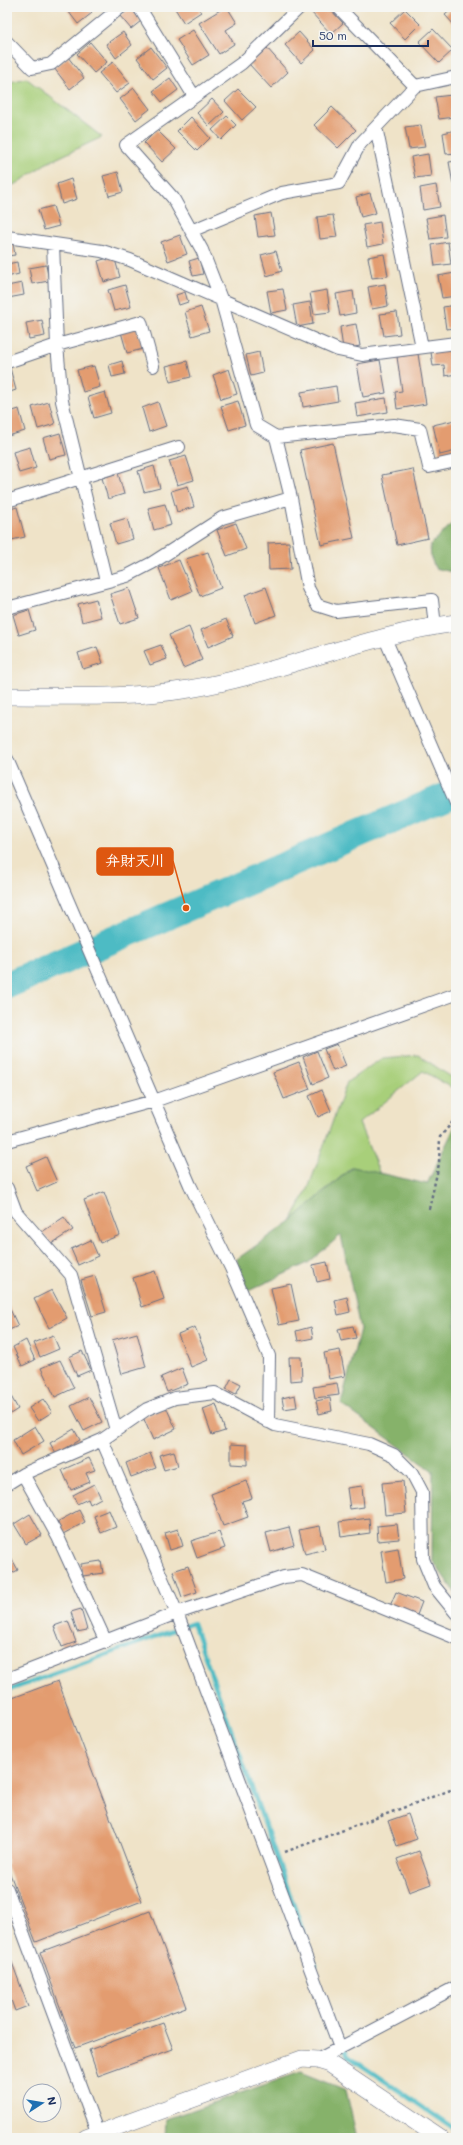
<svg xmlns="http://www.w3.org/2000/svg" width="463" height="2145" font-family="Mali,'Klee One',sans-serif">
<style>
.green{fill:#a8cf7a;stroke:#627f6c}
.forest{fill:#86b26a;stroke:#507064}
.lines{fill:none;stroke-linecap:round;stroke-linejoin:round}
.stream{stroke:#4dbbc4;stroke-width:4.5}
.river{stroke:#4dbbc4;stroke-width:28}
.building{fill:#e39c6f}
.street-casing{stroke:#656e83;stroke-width:14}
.secondary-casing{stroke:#656e83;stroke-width:18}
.path{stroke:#656e83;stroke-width:2.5;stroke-dasharray:3 3;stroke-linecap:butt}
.street{stroke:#fff;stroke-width:12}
.secondary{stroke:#fff;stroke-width:17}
.leader{fill:none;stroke:#de5710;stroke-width:1.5}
.callout-dot{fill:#de5710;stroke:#f6f6f2;stroke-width:1.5}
.callout{fill:#de5710;stroke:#de5710;stroke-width:1.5}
.callout-label{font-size:15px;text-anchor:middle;font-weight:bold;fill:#fff}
</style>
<rect width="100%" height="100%" fill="#f6f6f2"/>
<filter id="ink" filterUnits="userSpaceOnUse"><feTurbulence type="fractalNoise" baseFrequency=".025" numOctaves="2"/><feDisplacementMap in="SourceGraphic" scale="8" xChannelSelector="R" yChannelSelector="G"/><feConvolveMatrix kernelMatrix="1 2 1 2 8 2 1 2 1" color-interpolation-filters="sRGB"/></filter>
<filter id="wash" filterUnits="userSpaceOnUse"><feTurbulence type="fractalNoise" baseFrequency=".012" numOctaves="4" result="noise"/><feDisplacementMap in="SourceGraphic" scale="16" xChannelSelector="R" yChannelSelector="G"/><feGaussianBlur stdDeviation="0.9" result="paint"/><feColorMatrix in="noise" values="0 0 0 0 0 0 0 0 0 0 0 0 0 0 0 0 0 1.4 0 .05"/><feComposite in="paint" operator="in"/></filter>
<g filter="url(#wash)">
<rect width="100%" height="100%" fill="#efe3c8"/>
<path class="green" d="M26,78L102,137L45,164L18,183L7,187V83Z
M418,1055L456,1080V1090L423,1071L359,1123L380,1174L352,1167L291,1221L308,1189L347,1082L382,1058Z"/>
<path class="forest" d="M456,520V573L435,568L431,558L430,545Z
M456,1124V1594L432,1560L433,1471L341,1404L360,1329L341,1235L308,1263L242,1294L237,1259L291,1221L353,1167L427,1184Z
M301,2072L346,2090L357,2138H165L166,2119Z"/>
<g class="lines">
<path class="stream" d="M7,1691L193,1623L315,1965
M344,2046L348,2056L456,2130"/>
<path class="river" d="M7,985L456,792"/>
</g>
<g id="blocks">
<path class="building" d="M65,7H87L92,13L78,24Z
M174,7H198L201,12L184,23Z
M225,7H227L237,23L226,30L234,44L219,54L199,23Z
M314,7H328L343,23L331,34L310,11Z
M454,7H456V27L445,15Z
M131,8L141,21L131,29L120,16Z
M405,9L420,24L405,39L390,23Z
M433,29L453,50L439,63L419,42Z
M193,30L209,55L193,65L177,40Z
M123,32L132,45L116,58L106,44Z
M299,32L315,50L301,63L285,45Z
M90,42L107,62L94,73L77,54Z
M151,47L167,68L153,79L137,58Z
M267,48L288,72L271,88L249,64Z
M68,57L84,78L70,89L54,68Z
M113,62L130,83L116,93L99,73Z
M170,78L178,90L162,102L153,91Z
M134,88L150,109L136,120L120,99Z
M238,89L256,107L242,120L225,101Z
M452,95L455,117L439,119L435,97Z
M212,99L224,112L209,126L197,113Z
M332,107L356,130L338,148L314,125Z
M227,116L236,125L221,140L212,130Z
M191,117L210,138L197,151L177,131Z
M421,125L425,147L409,149L405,127Z
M157,130L176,149L162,162L144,143Z
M456,130V153L446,154L443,133Z
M428,154L431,176L415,178L411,157Z
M456,161V183L453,184L449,162Z
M118,172L123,192L109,196L103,176Z
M71,179L77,199L62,204L57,184Z
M436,185L440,207L423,210L420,188Z
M370,193L376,213L361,217L356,197Z
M53,206L59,226L44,230L38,210Z
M271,213L275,235L258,237L255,216Z
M333,215L337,237L320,239L317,217Z
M443,215L446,237L430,239L426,218Z
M380,222L383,244L367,247L363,225Z
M180,235L187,254L168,261L161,242Z
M448,242L451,264L435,266L432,245Z
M13,243L15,255L7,256V244Z
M276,251L282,271L267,276L261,255Z
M384,254L388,276L372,278L368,257Z
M114,256L120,277L104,282L98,261Z
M199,258L203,274L193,276L189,261Z
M17,262L19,274L7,277V264Z
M46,265L49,281L32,284L29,268Z
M455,273L456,296L442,298L438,276Z
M22,283L24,295L8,298L7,286Z
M385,284L388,306L372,309L368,287Z
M125,285L131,307L114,311L108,290Z
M283,289L287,310L271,313L267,291Z
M327,290L330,312L314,314L310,293Z
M353,291L356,313L340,316L336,294Z
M185,292L188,302L179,305L176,295Z
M310,302L313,324L297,327L293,305Z
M456,305V328L446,329L443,307Z
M201,307L209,331L192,336L185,312Z
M397,312L400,334L384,336L380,314Z
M42,320L45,336L29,339L26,323Z
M356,324L360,346L343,349L340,327Z
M137,327L143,349L127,353L121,332Z
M456,349V374L445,376L444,365L433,366L431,352Z
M259,352L263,373L251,376L246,355Z
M418,354L426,404L397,409L395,392L402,391L397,357Z
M380,360L386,393L363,397L357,364Z
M122,361L125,374L112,377L109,365Z
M187,361L191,377L170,382L166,366Z
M94,366L100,387L83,392L77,370Z
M10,368L16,390L7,393V369Z
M229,369L237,394L221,399L213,375Z
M336,386L338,401L303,407L301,392Z
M105,392L111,413L94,418L88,397Z
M386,398L388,412L357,417L355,403Z
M238,401L245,425L229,430L221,406Z
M49,402L55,424L38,429L32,407Z
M158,402L166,426L149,432L142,408Z
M19,409L25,431L8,436L7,413Z
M455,420L456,451L440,455L433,425Z
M60,433L66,455L49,459L43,438Z
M333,443L354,538L321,545L300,450Z
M30,447L36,468L19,473L13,452Z
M186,456L194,480L177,485L169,461Z
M154,466L160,488L144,492L138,471Z
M413,469L428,538L397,545L382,475Z
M118,473L124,494L108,499L102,478Z
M188,486L194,507L177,512L171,491Z
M165,504L171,525L154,530L148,508Z
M17,507L25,537L7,541V510Z
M127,518L133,539L116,544L110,523Z
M236,523L246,549L227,556L217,530Z
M289,542L291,569L269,570L268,543Z
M208,552L221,588L200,596L186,559Z
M179,560L192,591L171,600L159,568Z
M266,587L276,615L255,623L245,595Z
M129,588L139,618L120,624L110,594Z
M96,599L101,617L82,622L78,604Z
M29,610L35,630L19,635L13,615Z
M226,619L233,636L208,647L201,630Z
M189,627L202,660L183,668L169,635Z
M161,645L167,659L150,665L144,651Z
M97,647L103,663L83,669L78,653Z
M337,1044L346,1066L333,1071L324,1049Z
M317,1051L328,1078L313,1084L303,1057Z
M299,1062L310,1089L284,1099L273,1072Z
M322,1090L331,1111L318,1117L309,1096Z
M46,1157L57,1182L37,1191L26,1166Z
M104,1192L120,1235L100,1243L84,1200Z
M64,1217L73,1230L51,1244L42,1232Z
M91,1240L98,1256L78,1265L71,1249Z
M327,1262L330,1279L317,1282L313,1265Z
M155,1271L164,1299L142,1307L133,1278Z
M95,1276L106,1312L92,1316L81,1280Z
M291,1284L299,1321L279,1325L271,1288Z
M52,1290L67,1318L49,1328L34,1299Z
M347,1297L350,1312L338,1315L335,1300Z
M7,1307H9L18,1326L7,1331Z
M353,1326L356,1338L341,1341L338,1329Z
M195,1327L208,1360L191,1367L178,1334Z
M311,1327L313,1338L298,1341L296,1331Z
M137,1333L146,1367L122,1374L112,1340Z
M53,1335L59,1349L40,1357L34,1343Z
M26,1340L35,1360L22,1366L13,1347Z
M340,1350L345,1376L329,1379L324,1353Z
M82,1351L91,1370L77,1376L69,1357Z
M289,1357H301L302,1380L290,1381Z
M60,1360L74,1388L55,1397L41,1368Z
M182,1368L188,1384L167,1392L161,1377Z
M231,1379L241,1384L236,1394L226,1389Z
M337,1383L339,1395L315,1398L313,1387Z
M8,1391L18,1409L7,1416V1392Z
M295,1395L297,1407L284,1409L282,1398Z
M89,1397L102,1422L84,1431L71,1406Z
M330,1398L332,1411L319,1414L316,1401Z
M43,1399L52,1412L38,1421L29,1408Z
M216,1404L225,1431L212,1435L203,1409Z
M166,1407L176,1429L153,1440L143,1417Z
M35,1426L44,1441L21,1455L13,1440Z
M74,1429L80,1440L56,1454L50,1443Z
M231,1444L247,1445V1465L231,1464Z
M174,1451L178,1466L164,1470L159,1455Z
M150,1453L156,1468L131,1477L126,1463Z
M89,1458L95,1470L86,1473L90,1482L71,1490L62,1470Z
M246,1481L252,1498L242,1501L248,1517L223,1526L211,1494Z
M403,1481L406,1513L385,1515L382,1483Z
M94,1484L101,1498L90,1504L88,1499L77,1504L73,1495Z
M362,1486L364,1507L350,1509L347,1488Z
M79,1510L85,1522L63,1534L57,1522Z
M109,1510L116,1527L101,1533L94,1516Z
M30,1514L42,1535L26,1544L14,1524Z
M369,1518L370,1533L341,1537L339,1522Z
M397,1524L399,1539L378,1541L377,1526Z
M320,1526L325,1549L305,1554L299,1530Z
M289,1527L294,1545L271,1552L266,1533Z
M178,1529L183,1546L170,1550L165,1533Z
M219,1532L225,1548L197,1558L191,1541Z
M398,1548L403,1579L386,1582L381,1551Z
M11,1557L18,1570L7,1576V1559Z
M101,1561L103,1573L83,1576L81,1564Z
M188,1566L197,1592L182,1597L173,1571Z
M396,1592L422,1602L417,1615L390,1606Z
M81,1609L87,1630L77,1632L71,1612Z
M68,1621L76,1642L62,1647L54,1626Z
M58,1681L142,1901L36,1942L7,1866V1700Z
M408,1814L417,1839L397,1846L388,1821Z
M419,1851L431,1884L409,1892L397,1859Z
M150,1911L186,2007L75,2048L40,1952Z
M7,1949L28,2006L15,2011L7,1989Z
M163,2023L173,2049L98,2076L89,2050Z"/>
</g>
</g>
<g filter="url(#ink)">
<use href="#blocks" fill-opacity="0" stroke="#656e83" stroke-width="1"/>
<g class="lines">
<defs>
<path id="street" d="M139,7L194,96
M300,7L242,63L126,145L173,198L202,250L221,299L256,425L276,437L291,498L308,588L317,605L336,611L432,600L435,626
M338,7L415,86
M7,42L32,68L51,64L121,7
M376,127L422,347
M191,231L282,193L339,183L360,144L415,86L456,77
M7,237L102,251L130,260L338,350L362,355L456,343
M53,244L57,345L62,401L106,581
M7,362L57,345L141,322L153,366
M276,437L394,425L420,429L429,467L456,461
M7,501L179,447
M7,608L127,576L152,563L222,518L291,498
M384,636L456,803
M7,759L190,1185L231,1268L269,1356L268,1422
M7,1141L154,1101L456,994
M7,1188L16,1212L71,1275L116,1430
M102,1440L177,1613L340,2048
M23,1474L58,1537L106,1642
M7,1484L23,1474L102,1440L147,1409L175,1398L215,1393L275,1425L369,1444L394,1455L412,1473L422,1492L423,1559L434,1586L456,1613
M7,1679L177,1613L284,1577L302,1575L456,1638
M7,1889L98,2134
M317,2060L456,1987"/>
<path id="secondary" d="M7,696C67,696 129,699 189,689C279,674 364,635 456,623
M86,2138L302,2059L317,2060L330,2064L440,2138"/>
</defs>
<use href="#street" class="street-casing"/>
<use href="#secondary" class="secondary-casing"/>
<path class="path" d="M429,1209L439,1164L440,1137L456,1118
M285,1852L456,1788"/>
<use href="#street" class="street"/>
<use href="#secondary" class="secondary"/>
</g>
</g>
<path class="leader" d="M186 908L173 861"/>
<circle class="callout-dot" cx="186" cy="908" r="4"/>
<rect class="callout" x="97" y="848" width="76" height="27" rx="4"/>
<g class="callout-label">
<text x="135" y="866">弁財天川</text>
</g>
<rect width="463" height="2145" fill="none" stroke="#f6f6f2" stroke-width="24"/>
<g transform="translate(42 2103) rotate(78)"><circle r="19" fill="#f6f6f2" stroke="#9ea6b7"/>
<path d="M0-3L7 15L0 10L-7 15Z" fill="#1f6fb2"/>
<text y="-6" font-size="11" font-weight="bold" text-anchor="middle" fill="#1b2f5e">N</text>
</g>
<path d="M313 40v6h115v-6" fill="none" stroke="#1b2f5e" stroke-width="2"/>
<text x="319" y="40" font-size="12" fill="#1b2f5e" stroke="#f6f6f2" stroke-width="3" paint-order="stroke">50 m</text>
</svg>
